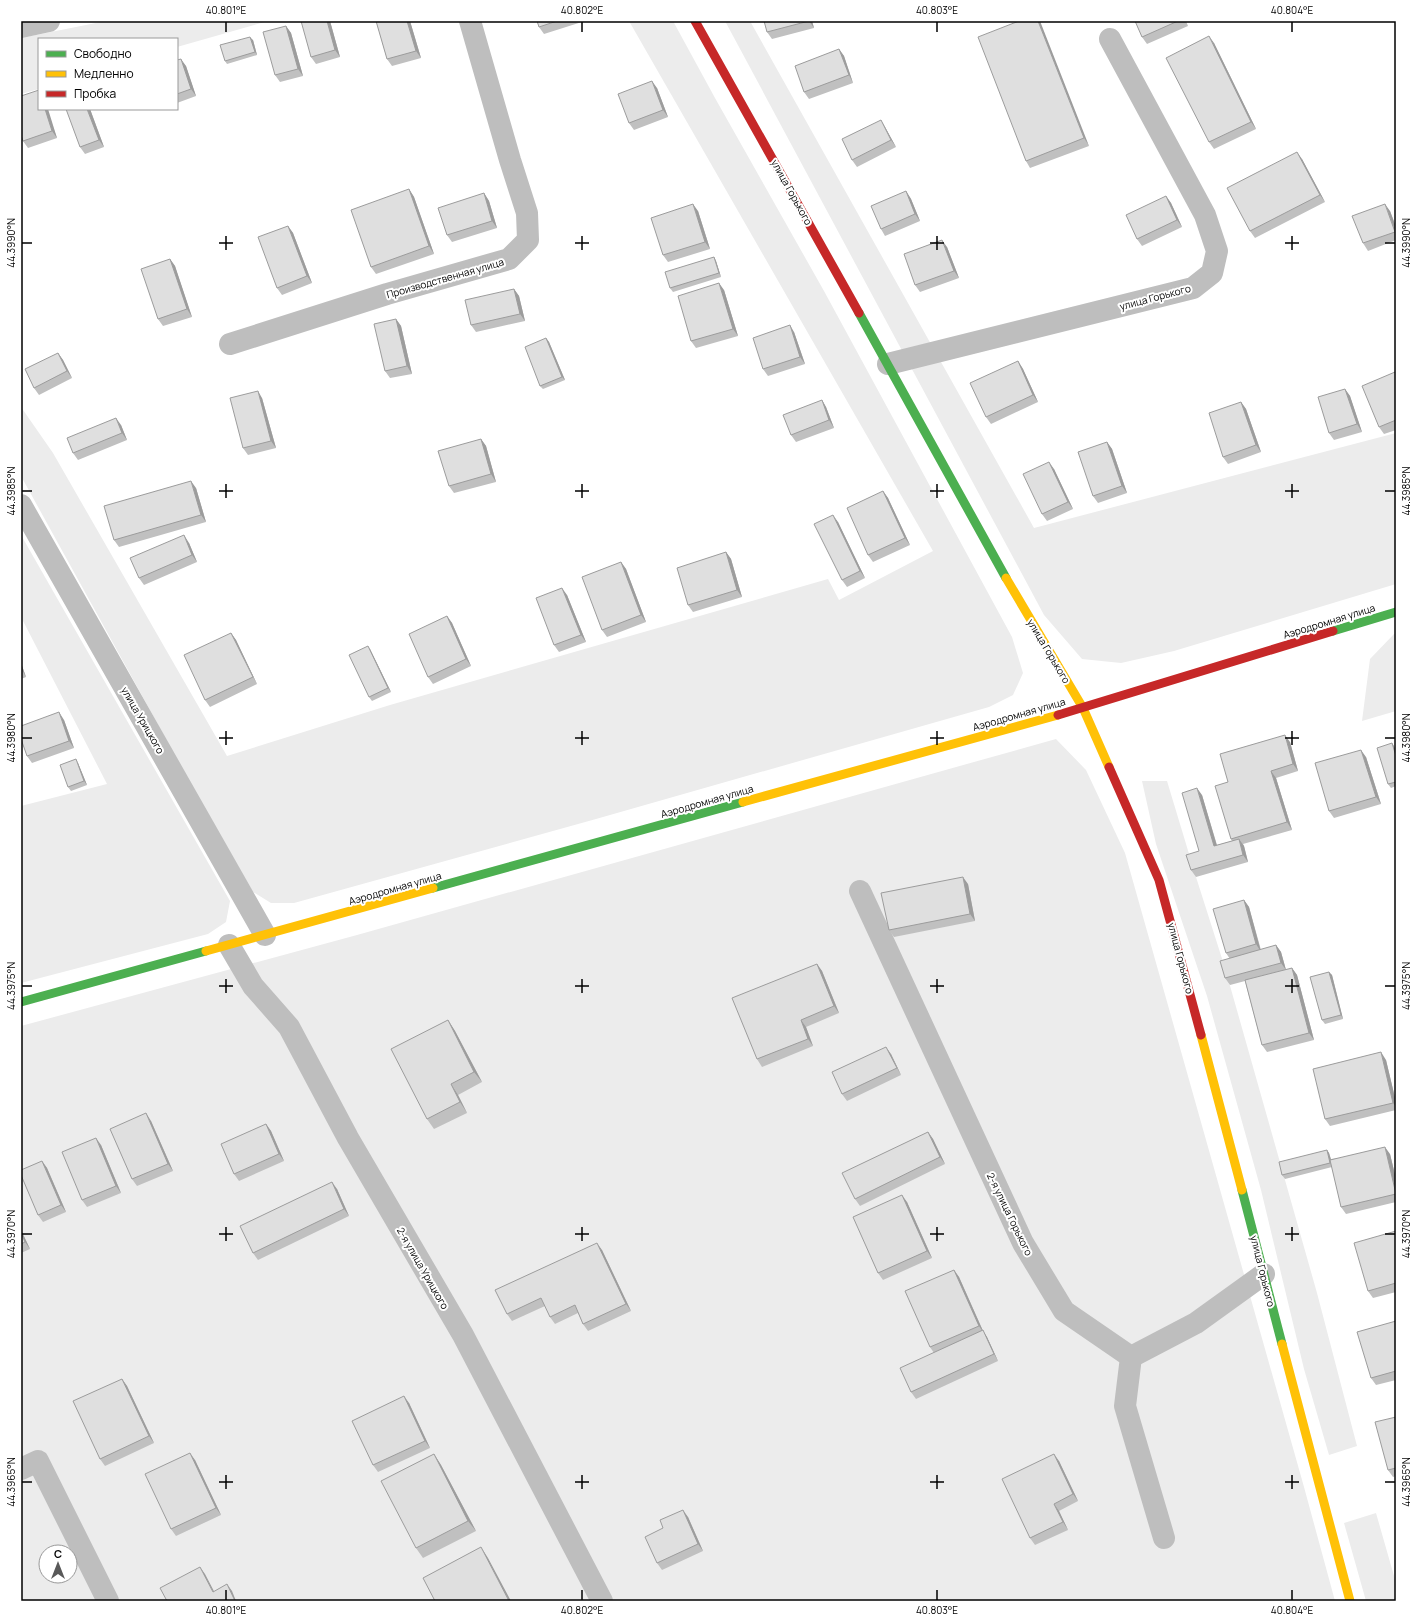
<svg xmlns="http://www.w3.org/2000/svg" width="1417" height="1622" font-family="Manrope,sans-serif">
<style>
.green{fill:#ececec;fill-rule:evenodd}
.lines{fill:none;stroke-linecap:round;stroke-linejoin:round}
.street{stroke:#bebebe;stroke-width:22}
.fast{stroke:#4caf50;stroke-width:9}
.slow{stroke:#ffc107;stroke-width:9}
.jam{stroke:#c62828;stroke-width:9}
.wall{fill:#c0c0c0}
.shaded-wall{fill:#9c9c9c}
.building{fill:#dfdfdf;stroke:#9c9c9c}
.ticks{fill:none;stroke:#000;stroke-width:1.5}
.labels{text-anchor:middle;dominant-baseline:central;stroke-width:4;stroke-linejoin:round;paint-order:stroke}
.street-label{font-size:10px;fill:#000;stroke:#fff}
.neatline{fill:none;stroke:#000;stroke-width:1.5}
.ticks-label{font-size:10px;text-anchor:middle;fill:#000}
</style>
<rect width="100%" height="100%" fill="#fff"/>
<path class="green" d="M106,21H268L177,47V39H39V89L21,94V38Z
M629,21H673L715,98L824,291L1012,637L1023,673L1013,695L989,707L596,819L294,903H271L253,892L183,770L21,476V407L53,453L227,756L390,705L828,579L839,600L933,551Z
M725,21H750L1034,528L1396,433V584L1174,651L1121,663L1082,659L1044,615Z
M21,535L230,901L226,922L208,934L21,983V806L107,784L21,617Z
M1394,634H1396V711L1362,721L1370,659Z
M1056,739L1086,770L1125,853L1304,1487L1335,1601H21V1026L357,935ZM46,1552H70V1576H46Z
M1142,781H1167L1196,877L1225,968L1317,1293L1357,1446L1329,1455L1304,1369L1261,1190L1207,996L1156,844Z
M1376,1513L1396,1583V1601H1366L1344,1523Z"/>
<g class="lines">
<path class="street" d="M21,27L49,21
M230,344L387,294L509,259L528,240L527,213L510,160L470,21
M888,364L1193,288L1212,273L1217,251L1205,215L1110,39
M21,505L265,935
M860,891L1023,1243L1064,1311L1131,1357L1125,1406L1164,1538
M229,945L253,986L289,1027L348,1138L463,1335L602,1601
M1131,1357L1196,1323L1264,1274
M21,1469L38,1461L108,1601"/>
<path class="fast" d="M859,313L1006,578
M1333,631L1396,612
M433,888L743,802
M21,1002L206,951
M1242,1190L1282,1344"/>
<path class="slow" d="M1006,578L1083,708L1109,767
M743,802L1058,715
M206,951L433,888
M1201,1035L1242,1190
M1282,1344L1350,1601"/>
<path class="jam" d="M695,21L859,313
M1058,715L1333,631
M1109,767L1159,880L1201,1035"/>
</g>
<path class="wall" d="M330,21L340,57L316,64L311,57Z
M376,21H410L421,58L392,66L387,59Z
M537,21H585L544,34L539,27Z
M764,21H812L814,28L772,39L767,32Z
M1019,21L1089,146L1030,168L1026,161Z
M1135,21H1186L1188,26L1147,44L1142,37Z
M286,26L291,33L303,76L280,82L275,75Z
M253,40L257,55L227,64L225,61Z
M1214,43L1256,129L1214,149L1209,142Z
M839,49L844,56L853,83L809,99L804,92Z
M177,60L186,66L196,96L177,103Z
M657,88L668,117L634,130L629,123Z
M39,90L57,138L28,148L23,141Z
M90,109L104,147L85,154L80,147Z
M881,120L885,127L896,147L857,167L852,160Z
M1302,159L1325,202L1255,238L1250,231Z
M409,189L414,197L434,254L376,274L371,267Z
M906,191L911,199L920,221L885,236L881,229Z
M484,193L489,201L497,228L452,242L447,235Z
M1166,196L1171,203L1182,227L1142,246L1137,239Z
M698,211L710,249L668,262L663,255Z
M1390,211L1396,227V240L1368,251L1363,243Z
M288,226L293,233L312,283L282,295L277,288Z
M947,247L959,278L920,292L915,285Z
M714,257L716,261L721,277L673,292L670,288Z
M170,259L175,266L192,317L163,326L158,319Z
M514,289L519,296L525,321L476,332L471,325Z
M724,290L738,336L696,348L691,341Z
M396,319L401,326L412,374L390,378L385,371Z
M794,332L805,364L768,376L763,369Z
M546,338L549,342L565,380L543,389L540,386Z
M58,353L63,360L72,378L39,395L34,388Z
M1018,361L1023,369L1038,402L991,424L986,417Z
M1396,373V430L1384,434L1379,427Z
M1345,389L1350,396L1362,432L1334,440L1329,433Z
M262,398L276,448L248,455L243,448Z
M822,400L826,407L834,428L796,442L791,435Z
M1241,402L1246,409L1261,452L1228,464L1223,457Z
M121,425L127,440L78,460L73,453Z
M481,439L486,446L496,482L454,493L449,486Z
M1107,442L1112,449L1127,493L1098,503L1093,496Z
M1054,469L1073,509L1047,521L1042,514Z
M196,488L206,522L119,547L114,540Z
M883,491L888,498L910,545L873,562L868,555Z
M838,522L865,578L847,587L842,580Z
M189,543L197,562L144,585L139,578Z
M726,552L731,559L742,597L693,612L688,605Z
M621,562L626,569L646,622L607,637L602,630Z
M567,595L586,642L559,652L554,645Z
M447,616L452,623L471,666L433,684L428,677Z
M231,633L236,640L257,684L210,707L205,700Z
M370,649L391,692L372,701L369,697Z
M21,663L26,677L21,679Z
M64,720L74,748L32,763L27,756Z
M1290,742L1298,771L1276,778L1292,830L1243,844L1244,846L1248,862L1196,877L1191,870L1199,851L1202,795L1217,845L1232,841L1231,839L1228,782Z
M1394,746L1396,752V786L1391,788L1388,784Z
M1366,757L1381,804L1334,818L1329,811Z
M78,763L87,785L71,791L68,787Z
M968,884L975,921L894,937L889,930Z
M1244,900L1249,907L1261,950L1276,945L1281,952L1286,970L1292,968L1297,975L1314,1040L1267,1052L1262,1045L1245,981L1230,985L1225,978L1230,959L1226,953Z
M817,964L822,971L839,1013L806,1027L813,1046L762,1067L757,1059Z
M1329,972L1332,975L1343,1019L1325,1024L1322,1020Z
M448,1020L455,1031L482,1082L458,1095L467,1113L434,1129L427,1119Z
M891,1054L901,1075L847,1101L842,1094Z
M1386,1060L1396,1102V1110L1330,1126L1325,1119Z
M151,1121L173,1171L137,1186L132,1179Z
M266,1124L271,1131L284,1161L239,1181L234,1174Z
M928,1132L933,1139L945,1164L860,1206L855,1199Z
M101,1145L121,1193L87,1207L82,1200Z
M1327,1150L1329,1153L1331,1159L1390,1154L1396,1179V1202L1346,1214L1341,1207L1332,1167L1285,1179L1282,1175Z
M42,1161L47,1168L66,1212L43,1222L38,1215Z
M337,1189L349,1216L258,1260L253,1253Z
M907,1202L932,1258L883,1280L878,1273Z
M21,1230L30,1249L21,1253Z
M1396,1231V1292L1373,1298L1368,1291Z
M602,1250L631,1311L588,1331L583,1324L578,1313L555,1324L550,1317L545,1306L512,1321L507,1314Z
M954,1270L959,1277L983,1331L987,1337L998,1361L916,1399L911,1392L934,1353L930,1347Z
M1396,1321V1380L1376,1385L1371,1378Z
M122,1379L127,1386L154,1443L105,1466L100,1459Z
M409,1403L430,1448L378,1472L373,1465Z
M1396,1417V1476L1393,1477L1388,1470Z
M434,1454L441,1465L476,1531L423,1558L416,1548Z
M195,1460L221,1515L176,1536L171,1529Z
M1059,1461L1078,1501L1059,1511L1068,1530L1035,1545L1030,1538Z
M688,1517L703,1551L662,1570L657,1563L663,1528Z"/>
<path class="shaded-wall" d="M327,21H330L340,57L335,50Z
M407,21H410L421,58L416,51Z
M809,21H812L814,28Z
M1038,21H1040L1089,146L1084,138Z
M286,26L291,33L303,76L298,69Z
M1209,36L1214,43L1256,129L1251,122Z
M250,37L253,40L257,55L255,52Z
M839,49L844,56L853,83L849,75Z
M181,59L186,66L196,96L191,89Z
M652,81L657,88L668,117L663,110Z
M45,109H48L57,138L52,131Z
M87,109H90L104,147L99,140Z
M881,120L885,127L896,147L891,140Z
M1297,152L1302,159L1325,202L1320,195Z
M409,189L414,197L434,254L429,246Z
M906,191L911,199L920,221L915,214Z
M484,193L489,201L497,228L492,221Z
M1166,196L1171,203L1182,227L1177,220Z
M693,204L698,211L710,249L705,242Z
M1385,204L1390,211L1396,227V233Z
M288,226L293,233L312,283L307,276Z
M942,240L947,247L959,278L954,271Z
M714,257L716,261L721,277L719,273Z
M170,259L175,266L192,317L187,309Z
M719,283L724,290L738,336L733,329Z
M514,289L519,296L525,321L520,314Z
M396,319L401,326L412,374L407,366Z
M790,325L794,332L805,364L800,357Z
M546,338L549,342L565,380L562,377Z
M58,353L63,360L72,378L67,371Z
M1018,361L1023,369L1038,402L1033,395Z
M1345,389L1350,396L1362,432L1357,424Z
M258,391L262,398L276,448L271,441Z
M822,400L826,407L834,428L829,420Z
M1241,402L1246,409L1261,452L1256,445Z
M116,418L121,425L127,440L122,433Z
M481,439L486,446L496,482L491,474Z
M1107,442L1112,449L1127,493L1122,486Z
M1049,462L1054,469L1073,509L1068,502Z
M191,481L196,488L206,522L201,515Z
M883,491L888,498L910,545L905,538Z
M833,515L838,522L865,578L860,571Z
M184,535L189,543L197,562L192,555Z
M726,552L731,559L742,597L737,590Z
M621,562L626,569L646,622L641,615Z
M562,588L567,595L586,642L581,635Z
M447,616L452,623L471,666L466,659Z
M231,633L236,640L257,684L253,677Z
M368,646L370,649L391,692L388,688Z
M21,663L26,677L22,670Z
M59,712L64,720L74,748L69,741Z
M1285,735L1290,742L1298,771L1293,764Z
M1392,743L1394,746L1396,752V756Z
M1361,750L1366,757L1381,804L1376,797Z
M76,759L78,763L87,785L84,781Z
M1271,771L1276,778L1292,830L1287,822Z
M1197,788L1202,795L1219,853L1214,846Z
M1239,839L1244,846L1248,862L1243,855Z
M963,877L968,884L975,921L970,914Z
M1244,900L1249,907L1261,952L1256,944Z
M1276,945L1281,952L1286,970L1281,963Z
M817,964L822,971L839,1013L834,1006Z
M1292,968L1297,975L1314,1040L1309,1033Z
M1329,972L1332,975L1343,1019L1341,1015Z
M448,1020L455,1031L482,1082L474,1072Z
M801,1020L806,1027L813,1046L808,1039Z
M886,1047L891,1054L901,1075L897,1068Z
M1381,1052L1386,1060L1396,1102V1107L1393,1103Z
M451,1084L458,1095L467,1113L460,1102Z
M146,1113L151,1121L173,1171L168,1164Z
M266,1124L271,1131L284,1161L279,1154Z
M928,1132L933,1139L945,1164L940,1157Z
M96,1138L101,1145L121,1193L116,1186Z
M1385,1147L1390,1154L1396,1179V1193Z
M1327,1150L1329,1153L1333,1167L1330,1163Z
M42,1161L47,1168L66,1212L61,1205Z
M332,1182L337,1189L349,1216L344,1209Z
M902,1195L907,1202L932,1258L927,1251Z
M21,1230L30,1249L25,1242L21,1233Z
M597,1243L602,1250L631,1311L626,1304Z
M954,1270L959,1277L983,1331L987,1337L998,1361L994,1354L983,1332L979,1326Z
M122,1379L127,1386L154,1443L149,1436Z
M404,1396L409,1403L430,1448L425,1441Z
M190,1453L195,1460L221,1515L216,1508Z
M434,1454L441,1465L476,1531L468,1521Z
M1054,1454L1059,1461L1078,1501L1073,1494Z
M1054,1504L1059,1511L1068,1530L1063,1522Z
M683,1510L688,1517L703,1551L698,1544Z
M481,1547L488,1558L511,1601H509Z
M200,1567L205,1574L218,1599L213,1592Z
M227,1584L232,1591L236,1601H235Z"/>
<path class="building" d="M301,21H327L335,50L311,57Z
M376,21H407L416,51L387,59Z
M537,21H557L539,27Z
M764,21H809L767,32Z
M1019,21H1038L1084,138L1026,161L978,37Z
M1135,21H1178L1142,37Z
M286,26L298,69L275,75L263,32Z
M1209,36L1251,122L1209,142L1166,58Z
M250,37L255,52L225,61L220,45Z
M839,49L849,75L804,92L795,66Z
M181,59L191,89L177,94V60Z
M652,81L663,110L629,123L618,94Z
M39,90V109H45L52,131L23,141L21,135V96Z
M66,109H87L99,140L80,147Z
M881,120L891,140L852,160L842,139Z
M1297,152L1320,195L1250,231L1227,188Z
M409,189L429,246L371,267L351,210Z
M906,191L915,214L881,229L871,206Z
M484,193L492,221L447,235L438,208Z
M1166,196L1177,220L1137,239L1126,215Z
M693,204L705,242L663,255L651,218Z
M1385,204L1395,232L1363,243L1352,216Z
M288,226L307,276L277,288L258,237Z
M942,240L954,271L915,285L904,254Z
M714,257L719,273L670,288L665,272Z
M170,259L187,309L158,319L141,269Z
M719,283L733,329L691,341L678,296Z
M514,289L520,314L471,325L465,300Z
M396,319L407,366L385,371L374,324Z
M790,325L800,357L763,369L753,338Z
M546,338L562,377L540,386L525,347Z
M58,353L67,371L34,388L25,369Z
M1018,361L1033,395L986,417L970,383Z
M1395,372L1396,374V420L1379,427L1362,386Z
M1345,389L1357,424L1329,433L1318,397Z
M258,391L271,441L243,448L230,398Z
M822,400L829,420L791,435L783,415Z
M1241,402L1256,445L1223,457L1209,413Z
M116,418L122,433L73,453L67,438Z
M481,439L491,474L449,486L438,451Z
M1107,442L1122,486L1093,496L1078,452Z
M1049,462L1068,502L1042,514L1023,474Z
M191,481L201,515L114,540L104,506Z
M883,491L905,538L868,555L847,508Z
M833,515L860,571L842,580L814,524Z
M184,535L192,555L139,578L130,558Z
M726,552L737,590L688,605L677,568Z
M621,562L641,615L602,630L582,577Z
M562,588L581,635L554,645L536,598Z
M447,616L466,659L428,677L409,634Z
M231,633L253,677L205,700L184,655Z
M368,646L388,688L369,697L349,655Z
M59,712L69,741L27,756L21,739V726Z
M1285,735L1293,764L1271,771L1287,822L1231,839L1215,786L1228,782L1220,754Z
M1392,743L1396,756V782L1388,784L1377,748Z
M1361,750L1376,797L1329,811L1315,763Z
M76,759L84,781L68,787L60,765Z
M1197,788L1214,846L1239,839L1243,855L1191,870L1186,855L1199,851L1182,793Z
M963,877L970,914L889,930L881,893Z
M1244,900L1256,944L1226,953L1213,909Z
M1276,945L1281,963L1225,978L1220,961Z
M817,964L834,1006L801,1020L808,1039L757,1059L732,998Z
M1292,968L1309,1033L1262,1045L1245,980Z
M1329,972L1341,1015L1322,1020L1310,977Z
M448,1020L474,1072L451,1084L460,1102L427,1119L391,1049Z
M886,1047L897,1068L842,1094L832,1072Z
M1381,1052L1393,1103L1325,1119L1313,1069Z
M146,1113L168,1164L132,1179L110,1129Z
M266,1124L279,1154L234,1174L221,1144Z
M928,1132L940,1157L855,1199L842,1173Z
M96,1138L116,1186L82,1200L62,1152Z
M1385,1147L1396,1194L1341,1207L1330,1160Z
M1327,1150L1330,1163L1282,1175L1279,1162Z
M42,1161L61,1205L38,1215L21,1175V1170Z
M332,1182L344,1209L253,1253L240,1226Z
M902,1195L927,1251L878,1273L853,1217Z
M1396,1231V1283L1368,1291L1354,1243Z
M21,1233L25,1242L21,1244Z
M597,1243L626,1304L583,1324L575,1305L550,1317L541,1298L507,1314L495,1290Z
M954,1270L979,1326L930,1347L905,1291Z
M1396,1321V1371L1371,1378L1357,1332Z
M983,1330L994,1354L911,1392L900,1368Z
M122,1379L149,1436L100,1459L73,1401Z
M404,1396L425,1441L373,1465L352,1421Z
M1396,1417V1468L1388,1470L1375,1422Z
M190,1453L216,1508L171,1529L145,1474Z
M434,1454L468,1521L416,1548L381,1481Z
M1054,1454L1073,1494L1054,1504L1063,1522L1030,1538L1002,1479Z
M683,1510L698,1544L657,1563L645,1537L663,1528L660,1520Z
M481,1547L509,1601H435L423,1578Z
M200,1567L213,1592L227,1584L235,1601H167L160,1588Z"/>
<path class="ticks" d="M226,22V32M582,22V32M937,22V32M1292,22V32M226,236V250M582,236V250M937,236V250M1292,236V250M22,243H32M219,243H233M575,243H589M930,243H944M1285,243H1299M1385,243H1395M226,484V498M582,484V498M937,484V498M1292,484V498M22,491H32M219,491H233M575,491H589M930,491H944M1285,491H1299M1385,491H1395M226,731V745M582,731V745M937,731V745M1292,731V745M22,738H32M219,738H233M575,738H589M930,738H944M1285,738H1299M1385,738H1395M226,979V993M582,979V993M937,979V993M1292,979V993M22,986H32M219,986H233M575,986H589M930,986H944M1285,986H1299M1385,986H1395M226,1227V1241M582,1227V1241M937,1227V1241M1292,1227V1241M22,1234H32M219,1234H233M575,1234H589M930,1234H944M1285,1234H1299M1385,1234H1395M226,1475V1489M582,1475V1489M937,1475V1489M1292,1475V1489M22,1482H32M219,1482H233M575,1482H589M930,1482H944M1285,1482H1299M1385,1482H1395M226,1590V1600M582,1590V1600M937,1590V1600M1292,1590V1600"/>
<g class="labels">
<g class="street-label">
<text transform="translate(792 192) rotate(61)">улица Горького</text>
<text transform="translate(445 278) rotate(-16)">Производственная улица</text>
<text transform="translate(1155 297) rotate(-15)">улица Горького</text>
<text transform="translate(1329 621) rotate(-17)">Аэродромная улица</text>
<text transform="translate(1049 651) rotate(59)">улица Горького</text>
<text transform="translate(1019 714) rotate(-16)">Аэродромная улица</text>
<text transform="translate(143 720) rotate(60)">улица Урицкого</text>
<text transform="translate(707 801) rotate(-16)">Аэродромная улица</text>
<text transform="translate(395 888) rotate(-16)">Аэродромная улица</text>
<text transform="translate(1181 958) rotate(75)">улица Горького</text>
<text transform="translate(1010 1214) rotate(64)">2-я улица Горького</text>
<text transform="translate(423 1268) rotate(60)">2-я улица Урицкого</text>
<text transform="translate(1263 1271) rotate(76)">улица Горького</text>
</g>
</g>
<rect width="1417" height="1622" fill="none" stroke="#ffffff" stroke-width="44"/>
<rect x="38" y="38" width="140" height="72" fill="#ffffff" stroke="#999999"/>
<rect x="46" y="51" width="20" height="6" fill="#4caf50" stroke="#999999"/>
<text x="74" y="58" font-size="12" fill="#000000">Свободно</text>
<rect x="46" y="71" width="20" height="6" fill="#ffc107" stroke="#999999"/>
<text x="74" y="78" font-size="12" fill="#000000">Медленно</text>
<rect x="46" y="91" width="20" height="6" fill="#c62828" stroke="#999999"/>
<text x="74" y="98" font-size="12" fill="#000000">Пробка</text>
<g transform="translate(58 1564)"><circle r="19" fill="#ffffff" stroke="#999999"/>
<path d="M0-3L7 15L0 10L-7 15Z" fill="#595959"/>
<text y="-6" font-size="11" font-weight="bold" text-anchor="middle" fill="#000000">С</text>
</g>
<rect x="22" y="22" width="1373" height="1578" class="neatline"/>
<g class="ticks-label">
<text x="226" y="14">40.801°E</text>
<text x="582" y="14">40.802°E</text>
<text x="937" y="14">40.803°E</text>
<text x="1292" y="14">40.804°E</text>
<text transform="translate(11 243) rotate(-90)" y="4">44.3990°N</text>
<text transform="translate(1406 243) rotate(-90)" y="4">44.3990°N</text>
<text transform="translate(11 491) rotate(-90)" y="4">44.3985°N</text>
<text transform="translate(1406 491) rotate(-90)" y="4">44.3985°N</text>
<text transform="translate(11 738) rotate(-90)" y="4">44.3980°N</text>
<text transform="translate(1406 738) rotate(-90)" y="4">44.3980°N</text>
<text transform="translate(11 986) rotate(-90)" y="4">44.3975°N</text>
<text transform="translate(1406 986) rotate(-90)" y="4">44.3975°N</text>
<text transform="translate(11 1234) rotate(-90)" y="4">44.3970°N</text>
<text transform="translate(1406 1234) rotate(-90)" y="4">44.3970°N</text>
<text transform="translate(11 1482) rotate(-90)" y="4">44.3965°N</text>
<text transform="translate(1406 1482) rotate(-90)" y="4">44.3965°N</text>
<text x="226" y="1614">40.801°E</text>
<text x="582" y="1614">40.802°E</text>
<text x="937" y="1614">40.803°E</text>
<text x="1292" y="1614">40.804°E</text>
</g>
</svg>
